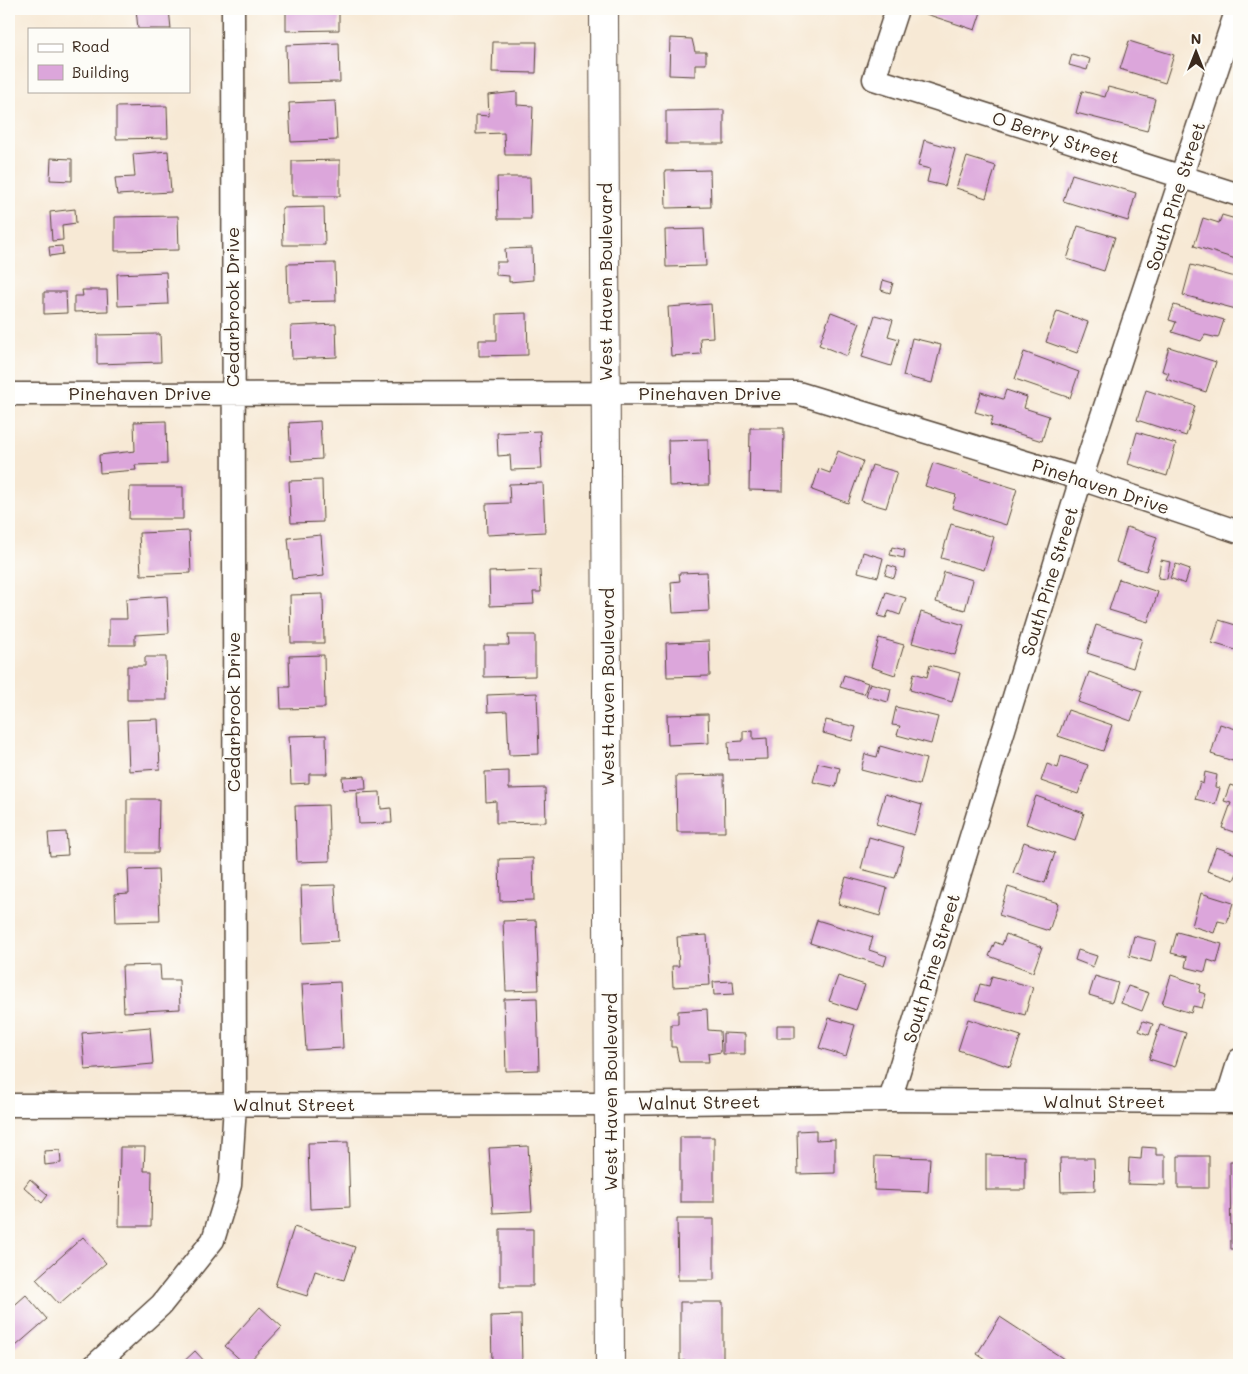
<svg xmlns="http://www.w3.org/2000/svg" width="1248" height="1374" font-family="Mali,sans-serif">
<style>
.building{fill:#dca6db}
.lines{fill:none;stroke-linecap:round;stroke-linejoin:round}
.minor-casing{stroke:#574739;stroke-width:25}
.tertiary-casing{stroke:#574739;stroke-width:30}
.minor{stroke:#fff;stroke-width:22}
.tertiary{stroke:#fff;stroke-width:28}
.labels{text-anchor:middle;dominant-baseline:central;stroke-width:5;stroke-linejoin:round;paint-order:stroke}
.street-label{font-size:18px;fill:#3b2a1e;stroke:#fdfcf7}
</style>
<rect width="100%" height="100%" fill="#fdfcf7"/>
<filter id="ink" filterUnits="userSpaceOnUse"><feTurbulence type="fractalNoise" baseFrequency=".02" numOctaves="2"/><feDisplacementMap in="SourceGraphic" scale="10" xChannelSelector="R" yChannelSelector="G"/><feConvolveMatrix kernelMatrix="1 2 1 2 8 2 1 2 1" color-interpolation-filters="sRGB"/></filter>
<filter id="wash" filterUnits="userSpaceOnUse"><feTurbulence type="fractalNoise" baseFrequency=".0096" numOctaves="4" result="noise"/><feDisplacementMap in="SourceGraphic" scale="20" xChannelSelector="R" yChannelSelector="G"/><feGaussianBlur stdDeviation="1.12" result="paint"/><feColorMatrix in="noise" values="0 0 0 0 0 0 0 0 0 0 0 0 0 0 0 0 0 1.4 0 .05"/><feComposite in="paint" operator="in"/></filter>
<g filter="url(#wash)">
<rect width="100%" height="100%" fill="#f7e9d5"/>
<g id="blocks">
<path class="building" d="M136,9H169L171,29H138Z
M286,9H339V30L286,31Z
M928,9H982L975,30L926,14Z
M670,38L692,39L695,52H706V64H695V76L669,75Z
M1129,41L1174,55L1165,83L1120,69Z
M493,42H537L536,73L492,72Z
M339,43L340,82L287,83L286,45Z
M1072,54L1090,59L1087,70L1069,65Z
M1108,87L1155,99L1147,131L1076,113L1082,91L1105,97Z
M517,92V105L533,106L531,155H505L504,133L476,134V115L489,116L488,95Z
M335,101L337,140L291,142L289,103Z
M167,106L168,138L116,139V107Z
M724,110V144H666V111Z
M924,140L955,149L945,186L927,182L930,169L918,166Z
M168,151L171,192L117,195L115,178L135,177L133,154Z
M967,157L996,166L986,198L956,188Z
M51,158L72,159V181L50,180Z
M340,160V196H292V161Z
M710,170L711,207L666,208L665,171Z
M1072,174L1136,193L1128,221L1063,201Z
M497,177H530L531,219H498Z
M324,207L325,245H283L282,208Z
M75,209L76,223L62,225L63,240L52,241L50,212Z
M1222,215L1239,220V260L1194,246L1203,218L1219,223Z
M178,216L179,250L115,251V217Z
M1078,226L1115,237L1104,271L1067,259Z
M704,229L706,266L666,267L665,230Z
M62,246L63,254L50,256L49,247Z
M532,248L533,280L509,282V276L496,275V262H506L505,249Z
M335,263L336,301L288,302L287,264Z
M1191,265L1239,278V297L1236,309L1183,295Z
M166,272L168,304L118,306L117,274Z
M883,280L893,283L890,293L881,290Z
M82,290H107L108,311L74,312V296H83Z
M44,292H66L67,313L44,314Z
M711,304L713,337L700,338L701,354L671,356L668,307Z
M1174,305L1224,320L1218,338L1205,335L1201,341L1172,332L1176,322L1169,320Z
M1057,311L1088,322L1077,353L1046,342Z
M831,312L860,323L847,356L819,345Z
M527,313L528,355L479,356V340H497V314Z
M875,315L893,320L888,336L899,339L891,366L862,357Z
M336,324L337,357L292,359L291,326Z
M160,334L161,362L97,364V335Z
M912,338L941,345L932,383L903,376Z
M1169,347L1216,362L1206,392L1166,379L1169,373L1162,371Z
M1024,352L1079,372L1070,398L1015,379Z
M1006,390L1027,397L1024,408L1049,416L1042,441L990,425L993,417L975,412L981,392L1003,399Z
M1146,390L1195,406L1186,436L1137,420Z
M166,421L167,464L135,465L136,470L100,473L99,455L135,451L134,422Z
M320,421L322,459L291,461L289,423Z
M750,428H784L783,491L749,490Z
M540,431L542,469L511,470L510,455L498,456L497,433Z
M1137,432L1176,444L1167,476L1128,464Z
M708,439L709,485L669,486L668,440Z
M838,451L863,461L848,503L812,490L819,469L830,473Z
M933,463L1017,489L1006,525L952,508L956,495L925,486Z
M872,465L897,472L886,508L861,501Z
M322,480L323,522L291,523L289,481Z
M543,483L545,532L487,535L486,504L510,503L509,484Z
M130,487H183V519H129Z
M951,524L994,537L984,570L941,558Z
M1127,527L1157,537L1146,571L1116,562Z
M189,531L191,573L141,575L139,533Z
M321,535L324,576L292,579L288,538Z
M892,547L905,550L904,558L890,555Z
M863,552L883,558L878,577L858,572Z
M1161,560L1170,562L1167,579L1158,578Z
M1176,564L1190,569L1185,584L1170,578Z
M888,565L897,568L894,578L885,575Z
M540,570L541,592H533L534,604L490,606L489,572Z
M707,572L709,611L673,613L671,582L680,581L679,573Z
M944,572L973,580L965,610L936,602Z
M1119,579L1158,592L1148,622L1109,610Z
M886,592L906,598L900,615L889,611L886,618L878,616Z
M323,594L324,643H291L290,595Z
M167,596L169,633L135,635V645H109V619H127L126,599Z
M921,612L964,625L955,655L912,643Z
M1219,620L1239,626V651L1212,643Z
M1096,625L1142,639L1133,668L1087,653Z
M508,635H535V676L484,677V645H509Z
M879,638L904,645L895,675L871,667Z
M709,641L710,676L667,677L666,643Z
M324,655L325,708L281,709L280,687H290L289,656Z
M145,657H166L167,700H127V666H145Z
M930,665L960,673L952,702L910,690L914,673L927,677Z
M1089,672L1142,691L1131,721L1078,702Z
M844,675L868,683L864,694L840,687Z
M870,683L891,689L888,702L866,696Z
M537,693L539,754L509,755L507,711L488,712L487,695Z
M896,707L938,717L931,744L897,735L900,726L892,725Z
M1068,710L1112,725L1103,751L1058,736Z
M708,714L709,743L668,745L667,715Z
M158,719L160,769L129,771L127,720Z
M826,720L856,727L852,741L823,733Z
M1220,724L1239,730V763L1211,754Z
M753,730V739L767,738L768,759L729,760L728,742L743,741V731Z
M326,735L327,774H309V783L291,784L289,736Z
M880,746L926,759L919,785L861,770L865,754L877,757Z
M1061,756L1088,765L1078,794L1041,781L1047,764L1058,768Z
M818,763L840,768L836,787L813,782Z
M509,771V789L545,788L546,822L496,823V801L486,802L485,772Z
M1205,772L1217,775L1215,787L1220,788L1215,804L1195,799L1200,782L1203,784Z
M724,775L725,832H677L676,776Z
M365,776L366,789L343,790L342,777Z
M1230,785L1239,788V834L1222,828L1231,803L1224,801Z
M380,792L381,809L391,808L392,823L359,824L357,793Z
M885,794L922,805L914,835L876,824Z
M1036,796L1084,813L1075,841L1026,824Z
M127,799H159L158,853H127Z
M328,805L330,861L297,862L295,806Z
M66,832L68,855L50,856L48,833Z
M869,837L904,847L895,878L861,869Z
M1024,842L1055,853L1045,883L1013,873Z
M1216,847L1239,855V869L1234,880L1207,871Z
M533,858L534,900L500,901L499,859Z
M158,869L160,921L116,922L115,894L129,893L128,870Z
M846,877L887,888L880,916L838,904Z
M335,885L338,941L303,943L301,886Z
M1008,887L1058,903L1049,931L999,915Z
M1201,893L1233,903L1227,923L1218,921L1214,933L1192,926Z
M536,920L539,990L506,991L503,921Z
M817,920L873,937L869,950L887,956L884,966L810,943Z
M1177,932L1222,944L1217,963L1208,960L1205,972L1185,967L1187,957L1171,953Z
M1006,934L1042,947L1033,972L989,956L995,942L1002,945Z
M707,935L710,985L673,987L672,966H679L677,937Z
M1134,936L1156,941L1151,962L1129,956Z
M1078,950L1097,956L1093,967L1075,960Z
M160,965L161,980H179L180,1009L124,1012L122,966Z
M1171,975L1201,985L1199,992L1206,994L1202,1008L1193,1006L1191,1013L1162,1004Z
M838,976L865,985L856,1010L829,1001Z
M992,976L1033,987L1025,1015L975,1001L980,984L989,986Z
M1095,976L1118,983L1112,1002L1089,995Z
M733,981L734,994L714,995L713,982Z
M340,982L343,1048L306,1050L302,984Z
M1128,986L1149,993L1142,1011L1121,1003Z
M537,998L539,1070L506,1071L504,999Z
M707,1009L708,1030L720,1031L721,1052L708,1054L709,1062H679L676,1047H671V1024H678V1011Z
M829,1018L855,1025L846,1056L819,1048Z
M968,1019L1021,1036L1010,1067L958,1050Z
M1143,1021L1153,1024L1149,1035L1139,1031Z
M777,1025H795V1038H777Z
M1160,1025L1186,1033L1175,1067L1149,1059Z
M150,1027L153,1064L85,1070L82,1033Z
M723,1033L745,1034V1054H723Z
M816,1130V1140L835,1139V1173L798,1174L797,1131Z
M680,1137H714V1202H680Z
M348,1142L350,1207L310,1209L308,1143Z
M528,1146L532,1211L493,1213L489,1148Z
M120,1147H145L144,1171H152L151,1226H119Z
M1142,1147L1156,1148V1155H1165V1185L1128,1184L1129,1158L1141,1159Z
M60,1150L61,1163L45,1165L44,1151Z
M986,1155L1025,1156V1190H986Z
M875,1156L930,1158L928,1192L874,1190Z
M1178,1156H1209V1188H1178Z
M1060,1158H1094L1095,1191L1061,1192Z
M1230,1162H1239V1249H1231Z
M30,1179L48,1195L42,1203L24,1187Z
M677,1219H714V1280H678Z
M294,1227L355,1247L344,1280L315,1271L307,1296L275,1286Z
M500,1229H533V1286H500Z
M83,1237L106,1263L59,1304L36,1279Z
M26,1295L47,1319L9,1352V1310Z
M680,1302H723V1360L680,1361Z
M260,1307L282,1327L246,1365L225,1346Z
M521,1315L522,1365H492L491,1316Z
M1000,1317L1064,1359L1060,1365H993L977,1354Z
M195,1351L208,1365H180Z"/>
</g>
</g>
<g filter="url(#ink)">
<use href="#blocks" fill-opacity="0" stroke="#574739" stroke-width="1"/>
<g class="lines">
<defs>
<path id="minor" d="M897,9L874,79L1239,195
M9,394L798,393L1081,479L1239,532
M890,1100L1081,479L1237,9
M1226,1102L1239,1060
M9,1105L610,1104L890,1100L1239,1102
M95,1365L161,1305L213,1240L230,1185L235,1105L233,9"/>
<path id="tertiary" d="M604,9L610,1365"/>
</defs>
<use href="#minor" class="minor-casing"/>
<use href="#tertiary" class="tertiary-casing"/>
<use href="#minor" class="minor"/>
<use href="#tertiary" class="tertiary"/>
</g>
</g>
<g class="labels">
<g class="street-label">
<text transform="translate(1056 137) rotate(18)">O Berry Street</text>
<text transform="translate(1175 196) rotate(-72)">South Pine Street</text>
<text transform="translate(605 282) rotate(-90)">West Haven Boulevard</text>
<text transform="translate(232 307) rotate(-90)">Cedarbrook Drive</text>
<text x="140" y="393">Pinehaven Drive</text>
<text x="710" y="393">Pinehaven Drive</text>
<text transform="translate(1101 486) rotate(18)">Pinehaven Drive</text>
<text transform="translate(1049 581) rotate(-73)">South Pine Street</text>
<text transform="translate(607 687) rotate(-90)">West Haven Boulevard</text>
<text transform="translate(233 712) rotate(-90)">Cedarbrook Drive</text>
<text transform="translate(931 968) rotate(-73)">South Pine Street</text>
<text transform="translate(610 1092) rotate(-90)">West Haven Boulevard</text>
<text x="1104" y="1101">Walnut Street</text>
<text transform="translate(699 1102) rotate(-1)">Walnut Street</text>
<text x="294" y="1104">Walnut Street</text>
</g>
</g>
<rect width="1248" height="1374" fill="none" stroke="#fdfcf7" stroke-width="30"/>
<rect x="28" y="28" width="162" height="65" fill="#fdfcf7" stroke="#afa8a0"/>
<rect x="38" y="44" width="25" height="8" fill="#ffffff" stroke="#afa8a0"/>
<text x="72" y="52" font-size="15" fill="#3b2a1e">Road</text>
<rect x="38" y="65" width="25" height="15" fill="#dca6db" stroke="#afa8a0"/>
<text x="72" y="78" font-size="15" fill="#3b2a1e">Building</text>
<g transform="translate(1196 52)" stroke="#fdfcf7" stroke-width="4" paint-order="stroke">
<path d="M0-4L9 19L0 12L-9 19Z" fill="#3b2a1e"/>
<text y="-8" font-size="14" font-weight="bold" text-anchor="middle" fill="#3b2a1e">N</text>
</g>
</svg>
